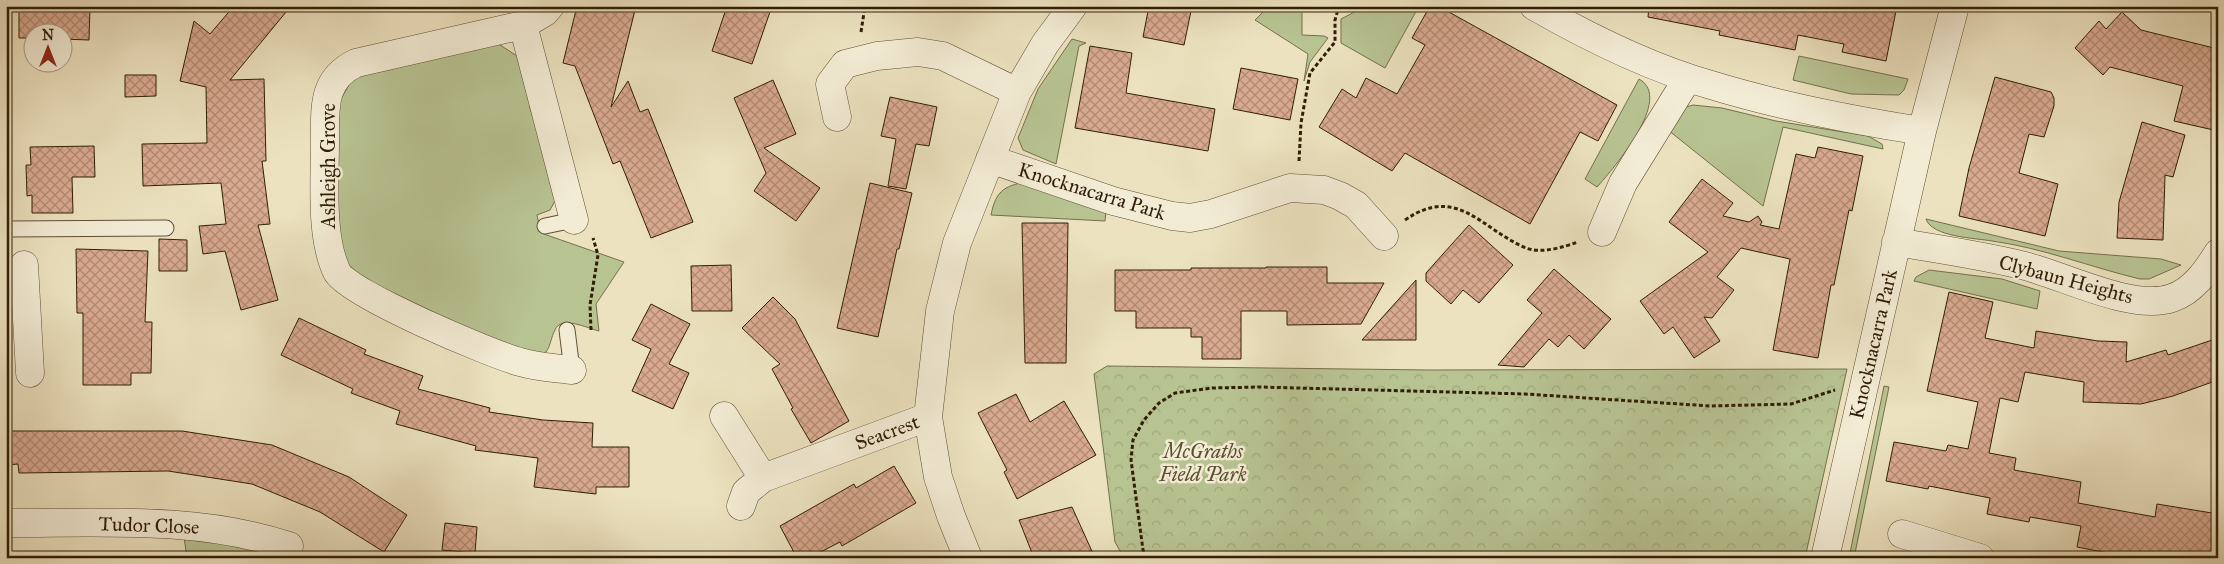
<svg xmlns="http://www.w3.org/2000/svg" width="2224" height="564" font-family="'IM FELL Great Primer',serif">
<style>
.grass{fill:#b8c392;stroke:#74704c}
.park{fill:url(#park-crowns);stroke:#74704c}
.building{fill:url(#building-cross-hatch);stroke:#311e06}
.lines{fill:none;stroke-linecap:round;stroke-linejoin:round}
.service-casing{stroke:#604f34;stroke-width:17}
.minor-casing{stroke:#604f34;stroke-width:29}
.path{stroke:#311e06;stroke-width:3;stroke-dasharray:4 2.5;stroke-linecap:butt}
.service{stroke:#f3ecd5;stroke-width:15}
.minor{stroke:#f3ecd5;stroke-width:28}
.labels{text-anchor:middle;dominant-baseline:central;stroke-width:5;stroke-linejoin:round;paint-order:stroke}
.street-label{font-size:20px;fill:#311e06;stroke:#f3ecd5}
.park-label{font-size:20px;font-style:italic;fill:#5a5030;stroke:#f3ecd5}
</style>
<defs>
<pattern id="park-crowns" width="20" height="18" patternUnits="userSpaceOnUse" patternTransform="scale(1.25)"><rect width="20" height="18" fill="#b8c392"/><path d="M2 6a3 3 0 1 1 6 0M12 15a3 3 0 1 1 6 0" fill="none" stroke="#9fa77c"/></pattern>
<pattern id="building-cross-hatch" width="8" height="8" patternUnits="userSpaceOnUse" patternTransform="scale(1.25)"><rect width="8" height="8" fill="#daaa90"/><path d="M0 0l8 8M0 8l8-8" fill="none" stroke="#b18a74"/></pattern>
</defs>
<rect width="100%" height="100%" fill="#ece2bf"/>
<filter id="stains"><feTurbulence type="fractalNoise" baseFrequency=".004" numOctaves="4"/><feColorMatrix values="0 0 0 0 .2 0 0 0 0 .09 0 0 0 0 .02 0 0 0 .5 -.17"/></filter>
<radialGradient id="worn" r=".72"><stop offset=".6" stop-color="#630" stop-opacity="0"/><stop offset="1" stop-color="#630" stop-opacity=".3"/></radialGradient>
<path class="grass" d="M1269,6H1302V35L1324,36L1328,38L1310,62L1304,81L1308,54L1255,20Z
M1366,6H1419L1385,68L1341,43V19Z
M1072,39L1086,43L1079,46L1056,164L1023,150L1018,138L1038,89Z
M497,43L520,58L530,96V108L546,154L556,199L550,210L537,215L541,233L624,262L596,304L599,331C587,328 561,315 555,330C551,337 551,345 546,352L538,355L477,333L365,279L349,267L341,249L336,209L337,106L350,83L356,76Z
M1799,56L1908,79L1904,90L1899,95L1851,94L1793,80Z
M1639,79C1674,98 1614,168 1597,187L1585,179Z
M1693,105L1722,108L1776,121L1868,136L1882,144L1883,149L1783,127L1763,206L1668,130L1683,108Z
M1021,183L1106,211L1105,221L991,215C995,195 1001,187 1021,183Z
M1926,219L2059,251L2161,259L2181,265L2149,279H2140C2090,267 2043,248 1992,241C1975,238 1932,237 1926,219Z
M1929,270L2002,279L2040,291L2037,309L1914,281L1916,277Z
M1884,386L1889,387L1854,558H1849Z
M184,537C214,538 242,539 267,558H187Z"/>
<path class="park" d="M1107,366L1429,370L1847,369L1805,558H1124L1115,542L1094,374Z"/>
<path class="building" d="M19,6H90L89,40L62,39V32H32V38H19Z
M234,6H291L230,80L264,79L266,161H262L270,224L258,225L278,300L241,310L225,251L203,254L199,226L226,224L221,183L143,186L142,144L207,143L206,87L180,81L194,21L210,34Z
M577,6H636L611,107L628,81L640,112L648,109L693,222L651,238L620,161L613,164L575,66L563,63Z
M727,6H772L752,64L712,51Z
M1149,6H1192L1184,45L1143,37Z
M1430,6H1438L1617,105L1598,141L1580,132L1530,224L1405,153L1392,171L1319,127L1342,89L1356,98L1366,78L1397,94L1425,45L1412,38Z
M1649,6H1897L1886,61L1842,52L1844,44L1798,35L1795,50L1719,35L1720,31L1648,17Z
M2122,12L2141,30L2218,49V131L2174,121L2183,86L2110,67L2103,75L2075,48L2099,21L2106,29Z
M1090,46L1132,53L1126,93L1215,109L1208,151L1075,128Z
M1241,68L1298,79L1290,120L1233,109Z
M125,75H156V96L125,97Z
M1995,77L2051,92L2054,98V106L2044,137L2029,134L2019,173L2058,184L2045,236L1959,216L1969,168Z
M773,80L796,134L764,148L820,188L796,221L754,191L766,173L734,98Z
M890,97L937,107L929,146L916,144L906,189L888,186L896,139L881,136Z
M2142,122L2185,135L2173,177L2165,175L2163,240L2117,238L2119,202Z
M94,146L95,177H72L73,213H32V195L27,196L26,165H31L30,147Z
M1818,147L1863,156L1852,211L1849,210L1834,285H1831L1818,358L1773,350L1790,259L1741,248L1717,277L1734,290L1712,318L1704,317L1720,341L1694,358L1673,327L1664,334L1640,301L1708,252L1669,222L1702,179L1733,203L1723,216L1749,222L1758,216L1762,222L1760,225L1779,229L1796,154L1815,158Z
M870,183L912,193L899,249H897L878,337L837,328Z
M1022,223H1068L1066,363H1025Z
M1469,225L1513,265L1479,303L1463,290L1451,304L1426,281V273Z
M159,239L187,240V271H159Z
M76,249L148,251L145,322H152L151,373H131V385H83V313H77Z
M731,265L732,311H692L691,266Z
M1266,267H1327V283H1384L1361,324L1287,325V311H1241V359H1202V337H1191V328H1136V311H1115V270H1191V268H1266Z
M1554,269L1611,319L1584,349L1569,335L1558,347L1549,339L1524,367L1498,365L1542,313L1527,300Z
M1416,280V340H1362Z
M1949,292L1993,302L1985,338L2034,348L2036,331L2098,341L2127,342L2126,362L2166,350L2168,355L2218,338V380L2173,396L2141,404L2083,402L2084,382L2025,372L2018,402L2000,398L1989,453L2016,458L2014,470L2081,482L2078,503L2155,517L2157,504L2218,514L2215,558H2134L2077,547L2081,526L2030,517L2029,522L1987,514L1990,498L1929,486L1928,489L1886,481L1894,442L1946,451L1948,445L1968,449L1978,402L1927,391Z
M773,297L795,319L849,421L811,443L791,409L793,408L772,369L780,364L742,328Z
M651,304L690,324L669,364L689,373L673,409L632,391L651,349L632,340Z
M299,318L366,350L364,354L423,376L418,389L490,408L489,412L543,420L593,423L592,447H629V487H596V494L534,487L538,458L475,450L476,446L396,424L400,411L351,393L353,389L281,355Z
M1016,394L1030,422L1064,401L1096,455L1017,499L1004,472L1007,470L978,413Z
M7,431H182L272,445L349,477L407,515L384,552L320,512L252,484L168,471L19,473L18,464L8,465Z
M894,466L916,503L842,546L840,542L809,558H797L780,526L854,484L856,488Z
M1072,507L1095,558H1034L1019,520Z
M445,523L477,527L475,553L442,550Z"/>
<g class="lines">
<defs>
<path id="service" d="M545,226L574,220
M6,229L166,228
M567,330L572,370"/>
<path id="minor" d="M550,6L545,12L523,25L356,63C322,79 325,108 325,141C325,180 320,237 337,272C348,294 491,354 520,362C537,367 555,368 572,370
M1534,6C1588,37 1651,68 1711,85C1780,106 1851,120 1922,131
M523,25L574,220
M837,117L830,84L845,64L877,56L918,52L943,56L1017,92
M990,159L1113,201L1172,216L1190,218L1211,214L1290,188L1324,190L1340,196L1356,205L1384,236
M1602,232L1623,183L1688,78
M1896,242C1938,249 1980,255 2021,265C2061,274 2132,312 2172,298C2193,291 2207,271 2218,253
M24,265L30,373
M724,416L763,478
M741,506L746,492L763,478L928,417
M6,523C101,523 198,516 289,546
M1902,534L1980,558
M968,558L951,516L938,477L928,417L940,311L957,243L1017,92L1045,44L1073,6
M1825,558L1922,131L1955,6"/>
</defs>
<use href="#service" class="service-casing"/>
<use href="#minor" class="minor-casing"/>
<path class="path" d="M861,32L865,6
M1299,161L1301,123L1310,73L1335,42V20L1339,6
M1405,220C1457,184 1481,229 1526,248C1542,254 1563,247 1578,242
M591,330L590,305L598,255L593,238
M1146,558L1143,550L1131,460L1133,440L1144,420L1159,403L1175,393L1212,388L1260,387L1525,394L1710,406L1791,404L1835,390"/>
<use href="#service" class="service"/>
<use href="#minor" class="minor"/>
</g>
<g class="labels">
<g class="street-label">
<text transform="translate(328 166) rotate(-90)">Ashleigh Grove</text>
<text transform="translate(1092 191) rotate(17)">Knocknacarra Park</text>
<text transform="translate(2066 279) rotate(15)">Clybaun Heights</text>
<text transform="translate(1873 344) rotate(-77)">Knocknacarra Park</text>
<text transform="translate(887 432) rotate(-20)">Seacrest</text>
<text transform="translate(149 525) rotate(2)">Tudor Close</text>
</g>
<g class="park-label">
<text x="1203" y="451">McGraths<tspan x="1203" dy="23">Field Park</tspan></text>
</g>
</g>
<rect width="2224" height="564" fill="none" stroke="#ece2bf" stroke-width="25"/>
<rect x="8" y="8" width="2209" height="549" fill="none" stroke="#311e06" stroke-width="2.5"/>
<rect x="12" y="12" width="2199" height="539" fill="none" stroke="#311e06"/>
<g transform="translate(48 48)"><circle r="24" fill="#f3ecd5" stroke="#a59a82"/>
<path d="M0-4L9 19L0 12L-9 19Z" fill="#8f2418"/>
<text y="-8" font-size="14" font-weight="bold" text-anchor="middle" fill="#311e06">N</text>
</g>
<rect width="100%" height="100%" filter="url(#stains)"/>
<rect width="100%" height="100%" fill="url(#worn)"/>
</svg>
